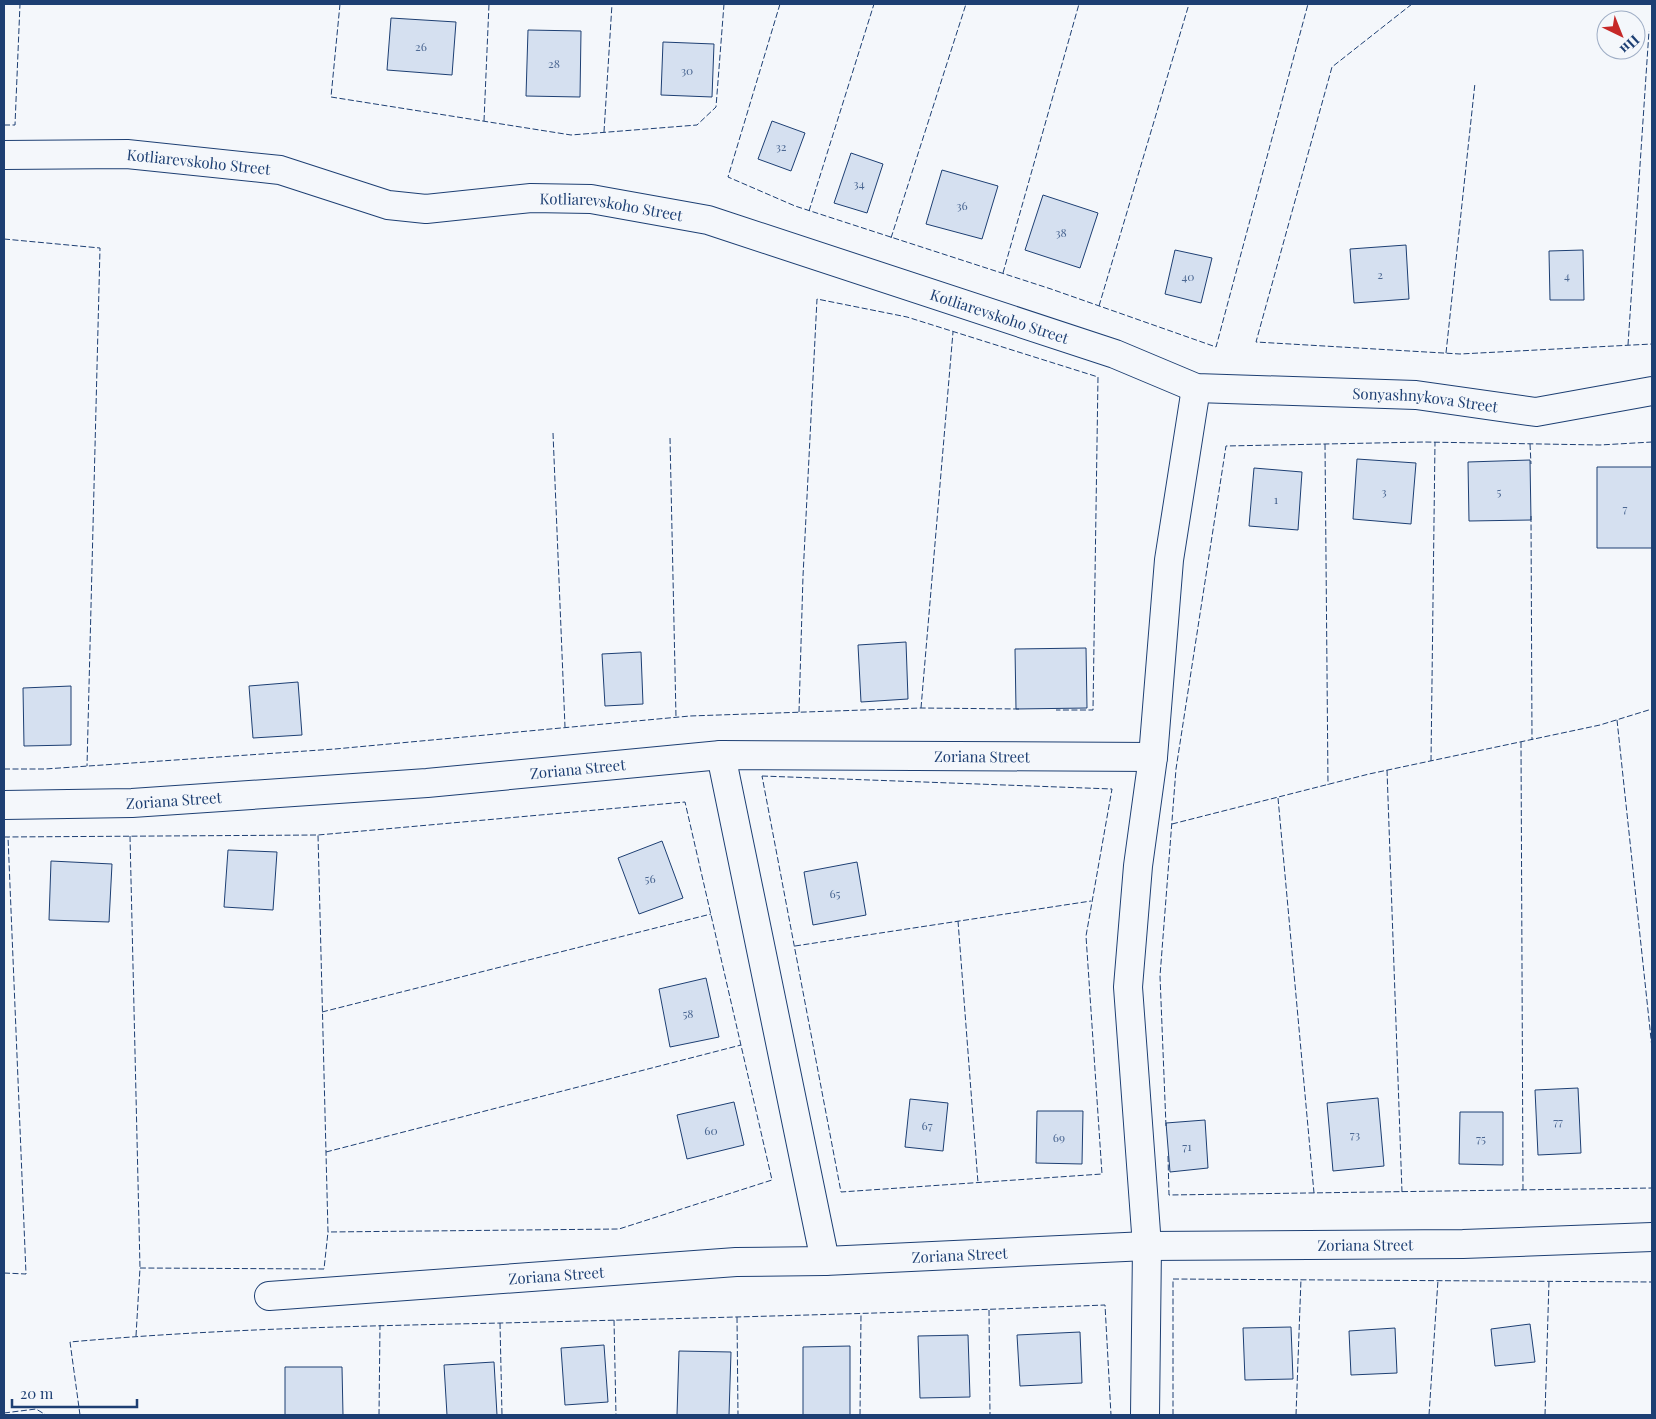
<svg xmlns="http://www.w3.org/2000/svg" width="1656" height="1419" font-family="'Playfair Display',serif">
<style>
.building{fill:#d5e0f0;stroke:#1d3f73}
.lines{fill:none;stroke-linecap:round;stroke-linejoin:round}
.minor-casing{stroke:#1d3f73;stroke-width:30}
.minor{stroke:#f4f7fb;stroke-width:28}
.fence{stroke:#1d3f73;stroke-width:1;stroke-dasharray:6 2.5;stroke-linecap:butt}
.labels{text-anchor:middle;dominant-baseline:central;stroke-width:4;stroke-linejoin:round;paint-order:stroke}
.number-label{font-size:12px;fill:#4b6792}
.street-label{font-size:15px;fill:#1d3f73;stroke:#f4f7fb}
</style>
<rect width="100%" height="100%" fill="#f4f7fb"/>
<path class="building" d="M391,18L456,22L452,75L387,70Z
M528,30L581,31L580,97L526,96Z
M663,42L714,44L712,97L661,95Z
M772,121L805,133L791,171L758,159Z
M851,153L883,164L867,213L834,203Z
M942,170L998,186L982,239L926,224Z
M1043,195L1098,213L1080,268L1025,250Z
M1406,245L1409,299L1354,303L1350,249Z
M1175,250L1212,258L1201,303L1165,294Z
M1583,250L1584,300H1550L1549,251Z
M1357,459L1416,463L1411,524L1353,519Z
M1530,460L1531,520L1469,521L1468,462Z
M1597,467H1652V548H1597Z
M1254,468L1302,472L1298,530L1249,526Z
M906,642L908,699L861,702L858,645Z
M1086,648L1087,708L1016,709L1015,649Z
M641,652L643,704L605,706L602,654Z
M298,682L302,735L253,738L249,686Z
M71,686V745L24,746L23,688Z
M662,841L683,898L639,914L618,858Z
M228,850L277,852L273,910L224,907Z
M51,861L112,864L109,922L49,920Z
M857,862L866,915L813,925L804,872Z
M706,978L719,1037L670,1047L659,989Z
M1578,1088L1581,1153L1538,1155L1535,1090Z
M1378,1098L1384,1166L1333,1171L1327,1103Z
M910,1099L948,1103L943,1151L905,1147Z
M734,1102L744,1145L687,1159L677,1115Z
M1037,1111H1083L1082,1164L1036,1163Z
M1460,1112H1503V1165L1459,1164Z
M1205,1120L1208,1168L1170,1172L1166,1123Z
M1530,1324L1535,1362L1495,1366L1491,1329Z
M1291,1327L1293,1379L1245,1380L1243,1328Z
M1395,1328L1397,1373L1351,1375L1349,1331Z
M1080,1332L1082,1383L1020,1386L1017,1335Z
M968,1335L970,1397L920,1398L918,1336Z
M604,1345L608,1402L565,1405L561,1348Z
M850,1346V1415H803V1347Z
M679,1351L731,1352L729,1415H677Z
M494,1362L497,1415H447L444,1365Z
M285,1367H342L343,1415H285Z"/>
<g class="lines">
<defs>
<g id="minor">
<path id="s1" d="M4,155L127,154L280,170L388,205L426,209L531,198L591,199L708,220L1115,354L1196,388L1416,395L1536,412L1652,391"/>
<path d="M721,755L825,1261"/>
<path id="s2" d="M4,805L132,803L427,783L721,755L1153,757"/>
<path id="s3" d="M269,1296L736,1262L825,1261L1147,1246L1463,1244L1652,1237"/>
<path d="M1145,1415L1147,1246L1128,987L1138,866L1153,757L1169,560L1196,388"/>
</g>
</defs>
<use href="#minor" class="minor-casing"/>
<use href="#minor" class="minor"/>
<path class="fence" d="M340,4L331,97L571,135L697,125L716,107L724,4
M780,4L728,177L795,206L1051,289L1216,347L1308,4
M1412,4L1332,67L1256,342L1460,354L1652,344
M484,121L489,4
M4,125H15L20,4
M604,132L612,4
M809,211L874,4
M891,238L966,4
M4,239L100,248L87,766
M1003,273L1079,4
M1099,306L1189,4
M1628,345L1649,31
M1446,353L1475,83
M553,433L565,727
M670,438L676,717
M1325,444L1328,785
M1530,444L1531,464
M1531,516L1532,740
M921,708L953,332
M799,712L803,576L817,299L907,317L1098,377L1093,710H1056
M1617,720L1652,1048
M1521,742L1523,1191
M1431,761L1435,442
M4,769H45L335,749L690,716L921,708L1019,709
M1387,770L1402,1192
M762,776L1112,789L1086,936L1102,1174L841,1192Z
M1278,798L1314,1193
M1172,824L1369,774L1600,725L1652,709
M130,836L140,1268
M4,837L318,835L685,802L772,1180L619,1229L328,1232
M958,921L978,1183
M795,946L1091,901
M322,1012L711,914
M1166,1126L1160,976L1176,769L1226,446L1424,442L1600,445L1652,442
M326,1152L741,1045
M1168,1156L1169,1195L1652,1188
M4,1273L26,1274L8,837
M989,1310L990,1415
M737,1317L738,1415
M614,1320L616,1415
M500,1323L502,1415
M136,1336L140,1268L324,1269L328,1232L318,835
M4,1413L36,1409L46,1415
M80,1415L70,1342C213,1329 358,1326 502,1323C703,1318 904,1313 1105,1305L1111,1415
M379,1415L380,1325
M860,1415L861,1315
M1173,1415V1279L1652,1282
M1296,1415L1301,1279
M1429,1415L1438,1280
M1545,1415L1549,1281"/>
</g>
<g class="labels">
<g class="number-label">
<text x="421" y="46">26</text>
<text x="554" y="63">28</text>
<text x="687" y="70">30</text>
<text x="781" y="146">32</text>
<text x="859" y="183">34</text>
<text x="962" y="205">36</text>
<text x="1061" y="232">38</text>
<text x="1380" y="274">2</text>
<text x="1567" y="275">4</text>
<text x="1188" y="276">40</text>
<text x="1384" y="491">3</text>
<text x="1499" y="491">5</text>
<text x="1276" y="499">1</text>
<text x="1625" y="508">7</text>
<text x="650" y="878">56</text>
<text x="835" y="893">65</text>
<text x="688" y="1013">58</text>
<text x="1558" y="1121">77</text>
<text x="927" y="1125">67</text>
<text x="711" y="1130">60</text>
<text x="1355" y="1134">73</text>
<text x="1059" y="1137">69</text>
<text x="1481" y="1138">75</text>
<text x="1187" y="1146">71</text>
</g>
<g class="street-label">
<text stroke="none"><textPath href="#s1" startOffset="195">Kotliarevskoho Street</textPath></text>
<text stroke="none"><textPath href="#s1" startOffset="615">Kotliarevskoho Street</textPath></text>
<text stroke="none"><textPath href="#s1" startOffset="1020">Kotliarevskoho Street</textPath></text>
<text stroke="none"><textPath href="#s1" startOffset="1459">Sonyashnykova Street</textPath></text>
<text stroke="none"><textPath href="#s2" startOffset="980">Zoriana Street</textPath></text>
<text stroke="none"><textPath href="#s2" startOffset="575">Zoriana Street</textPath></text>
<text stroke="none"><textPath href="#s2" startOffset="170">Zoriana Street</textPath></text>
<text stroke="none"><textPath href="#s3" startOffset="1098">Zoriana Street</textPath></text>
<text stroke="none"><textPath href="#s3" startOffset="692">Zoriana Street</textPath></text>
<text stroke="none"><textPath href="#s3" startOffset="288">Zoriana Street</textPath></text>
</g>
</g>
<rect width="1656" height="1419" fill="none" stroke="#1d3f73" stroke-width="10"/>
<g transform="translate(1621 35) rotate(137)"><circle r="24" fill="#f4f7fb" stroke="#9eadc5"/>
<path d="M0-4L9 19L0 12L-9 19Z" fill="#c62828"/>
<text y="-8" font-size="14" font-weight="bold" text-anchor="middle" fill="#1d3f73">Пн</text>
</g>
<path d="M12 1399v8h125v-8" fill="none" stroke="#1d3f73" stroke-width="2.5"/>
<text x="20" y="1399" font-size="15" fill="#1d3f73" stroke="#f4f7fb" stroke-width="4" paint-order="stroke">20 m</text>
</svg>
